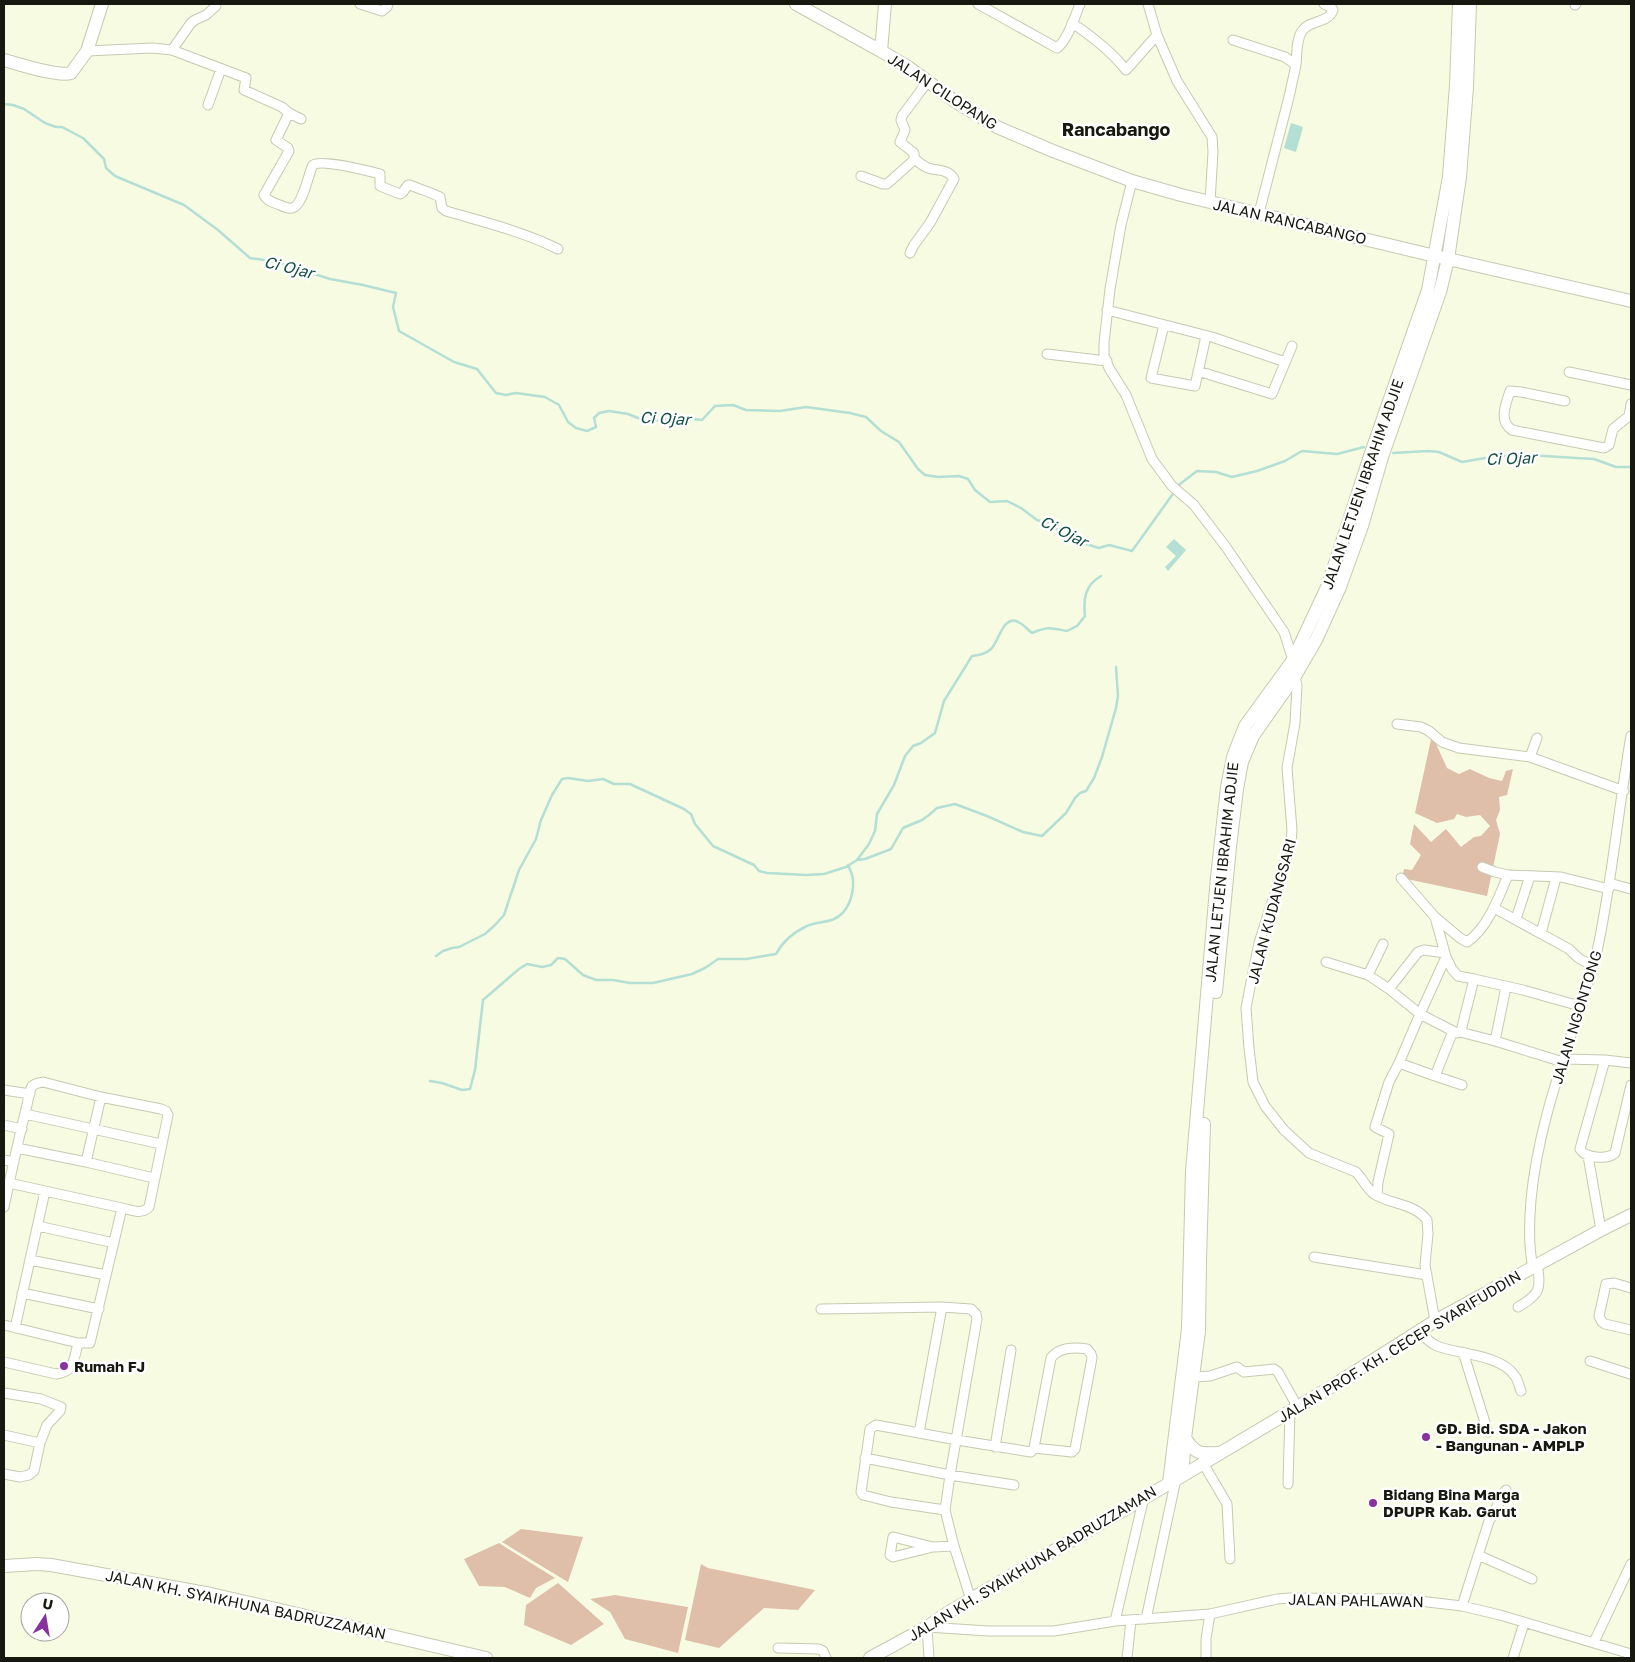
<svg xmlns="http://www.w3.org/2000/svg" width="1635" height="1662" font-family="'Golos Text',sans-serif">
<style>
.forest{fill:#dfbeaa}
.water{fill:#b3dfd4}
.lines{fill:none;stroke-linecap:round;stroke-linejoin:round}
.stream{stroke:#b3dfd4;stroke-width:2.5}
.street-casing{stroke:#c5cab1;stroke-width:11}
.secondary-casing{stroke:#c5cab1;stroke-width:14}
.street{stroke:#fff;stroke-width:9}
.secondary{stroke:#fff;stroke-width:12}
.poi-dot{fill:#89329f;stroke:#fff;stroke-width:2}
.labels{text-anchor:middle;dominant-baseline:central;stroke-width:5;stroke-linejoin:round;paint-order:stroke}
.street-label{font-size:15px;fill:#171910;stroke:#fff}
.poi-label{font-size:15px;font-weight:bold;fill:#171910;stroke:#fff;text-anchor:start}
.water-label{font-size:16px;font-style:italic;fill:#165146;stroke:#fff}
.quarter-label{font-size:18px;font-weight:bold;fill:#171910;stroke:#fff}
</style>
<rect width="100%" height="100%" fill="#f7fbe2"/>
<path class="forest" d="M1432,735L1447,768L1459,774L1470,769L1489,778L1502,781L1506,771L1513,769L1507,795L1499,797L1500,810L1496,820L1500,834L1487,896L1402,878L1404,869L1412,870L1421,855L1410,844L1414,824L1431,842L1446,829L1461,847L1474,837L1481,836L1490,826L1480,815L1466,817L1457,814L1454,819L1437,823L1415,813Z
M521,1529L583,1537L568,1582L502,1542Z
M499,1543L555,1578L536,1588L530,1598L505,1587L479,1586L464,1559Z
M701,1564L708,1568L815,1590L798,1610L764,1608L719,1648L685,1640Z
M558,1583L604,1624L571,1645L524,1625L526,1605Z
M615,1595L688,1607L678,1653L625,1639L610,1612L590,1599Z"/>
<path class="water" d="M1291,123L1303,127L1296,152L1284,148Z
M1174,539L1186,550L1168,571L1165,567L1176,556L1166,547Z"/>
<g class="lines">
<path class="stream" d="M4,104L13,105L24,109L45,123L56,127H62L83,138L104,159L106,168L115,176L184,205L218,230L250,258L277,262L330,279L363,285L396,293L393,307L399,331L454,362L477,369L496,393L506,395L516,393L545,397L559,405L568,422L576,428L587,431L596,427L594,418L599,413L609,411L628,414L643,420L652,421L684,418L702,420L715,406L733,405L746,410L780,411L806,407L850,413L866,417L881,431L899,442L918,469L925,475L938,477L959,476L968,479L975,490L990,502L1007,501L1021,508L1037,520L1051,524L1061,533L1077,541L1099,548L1109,545L1132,551L1180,484L1197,471L1216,472L1232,477L1257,471L1285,461L1302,451L1337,454L1364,447
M1393,453L1428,451L1439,452L1462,462L1497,456L1528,455L1576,458L1594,459L1616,467H1631
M857,860L865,859L891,849L903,828L922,820L929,815L937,808L955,804L987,816L1023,832L1042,836L1066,813L1075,798L1080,793L1086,791L1094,778L1102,757L1116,708L1118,696L1116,667
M436,956L443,951L452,948L459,947L485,934L495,925L504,915L519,870L536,839L541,820L552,795L562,779L568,778L588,781L603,779L614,784H630L684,809L691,814L695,824L713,846L754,865L759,871L767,873L806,875L824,874L846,867L857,860L869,844L875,831L877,814L894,785L905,756L913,746L921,743L935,733L944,701L972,656C979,655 986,654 991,649C999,642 1003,612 1020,623C1024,625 1028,630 1032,633C1049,626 1051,628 1067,631L1077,626L1085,616C1083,599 1085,585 1101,576
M430,1081L442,1083L462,1090L470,1089L475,1070L483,1000L519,969L527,964L542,967L551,965L558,958L565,959L583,975L596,980H613L630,983H653L692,974L705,968L718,959H746L776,954C783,941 794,932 807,926C815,922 825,923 834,919C848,913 854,895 853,880C853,875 850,870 848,865"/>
<defs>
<path id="street" d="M360,4L382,11L387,7L388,4
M978,4L1057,48C1068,40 1075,16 1080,4
M1148,4L1157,35L1177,81L1212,137L1213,152L1210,202
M1575,5L1576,4
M1072,23C1093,37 1111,51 1126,70L1157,35
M1233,40L1285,57L1296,65L1289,97L1259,213
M172,50L191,23L195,20L206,15L216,6
M87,51L152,48L172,50L246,78L244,90L282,107L289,113L276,140L288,148L289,151L264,195C267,201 274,203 280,205C284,207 288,209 292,208C303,206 308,174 313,165C322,159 368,171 380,174V186L400,194L403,192L408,185H410C421,190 431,192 440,197L442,208L446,211C483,222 522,231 558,249
M1296,65C1297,54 1296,40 1302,31C1310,19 1328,24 1333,10L1331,7L1324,4
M208,105L221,69
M289,113L301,119
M861,176L883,184H887L915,159
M1132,181L1121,225L1110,289L1104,343V355L1109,368L1126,395L1152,459L1172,486L1194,505L1226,547L1284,632L1293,660
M910,253L914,245L930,223L954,179C950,171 940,170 932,169C926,168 918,162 914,158V153L900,142L905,130L901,120L902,116L928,81
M1107,310L1212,337L1285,362
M1164,325L1151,378L1195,386L1206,336
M1047,354L1107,361
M1198,371L1272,394L1292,346
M1569,372L1631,385
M1565,401L1521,392L1510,391C1506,404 1498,421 1512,430L1604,448L1609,445L1613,429L1629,416L1631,404
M1295,676L1297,686L1295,723L1287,768L1292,830L1291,843L1259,943L1251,982L1246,1008L1249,1048L1253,1082L1265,1106L1284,1130L1309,1153L1356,1172C1363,1179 1366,1188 1374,1194C1391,1205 1414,1203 1427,1220L1428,1234L1425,1265L1435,1321
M1397,724L1421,727L1429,731L1442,742L1459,748L1530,757
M1537,738L1530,757L1624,791
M1482,867L1495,872L1508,875
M1401,878L1435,917L1446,957L1452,969L1458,976L1474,979
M1609,883L1631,889
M1494,908L1569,949C1578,958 1581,961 1593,965
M1435,917L1460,938L1467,942C1487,929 1499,897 1508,875L1561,877L1609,889
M1516,919L1530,876
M1541,933L1556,878
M1326,962L1368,975L1389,989L1418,952L1424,950L1445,953
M1368,975L1383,944
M1389,989L1420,1014L1446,957
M1460,1032L1495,1041L1506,987
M1495,1041L1563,1062
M1564,1059L1605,1060L1631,1063
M1605,1060L1580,1149C1585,1158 1607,1160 1615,1153L1631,1085
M1399,1063L1435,1076L1453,1031
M1435,1076L1462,1085
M4,1090L30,1094
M25,1114L161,1144
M4,1125L22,1129
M17,1148L86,1162L154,1178
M1588,1156L1601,1230
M4,1160L14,1162
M86,1162L101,1097
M1377,1196L1378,1182L1389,1134L1375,1127L1389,1082L1399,1063L1420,1014L1453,1031L1457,1033L1461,1031L1474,979L1523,990L1580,1006
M4,1207C11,1174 18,1141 26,1109C28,1102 29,1092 32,1086C35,1083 39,1083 43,1082L101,1097L161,1109L166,1111L168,1115L149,1207C142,1215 131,1210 122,1208L9,1183
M38,1226L114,1243
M1314,1257L1427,1275
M30,1260L106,1275
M1533,1268C1528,1245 1529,1223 1531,1200C1537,1133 1560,1070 1580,1007C1586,990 1592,973 1596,956C1612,884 1618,809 1631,736
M1631,1288L1614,1283L1606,1284L1599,1316L1602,1322L1605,1324L1631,1330
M22,1293L99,1309
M1518,1307C1539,1295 1542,1289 1537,1265
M821,1309L942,1307L971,1309L976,1314L977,1319L950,1475L945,1510L954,1546L971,1600
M4,1325L78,1343H90L122,1208
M15,1328L45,1191
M1419,1332C1425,1337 1430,1343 1437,1346C1460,1355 1500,1354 1515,1376C1518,1380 1519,1386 1521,1391
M1463,1352L1488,1432
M1590,1361L1630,1374
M4,1362L56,1374C75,1372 74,1358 78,1343
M1193,1377L1210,1376L1237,1367L1244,1372L1274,1369L1278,1372L1297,1406
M4,1393L41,1399L61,1407L60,1411L47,1425L40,1443L34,1471L29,1475L20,1477L4,1474
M919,1433L942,1307
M4,1435L40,1443
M995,1447L1011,1350
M865,1458L950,1475L1014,1485
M1203,1463L1227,1504L1230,1559
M1288,1484L1290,1411
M945,1510L891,1502L863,1495L861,1492L870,1429L876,1425L957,1440L1031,1452L1034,1448L1051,1358C1059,1347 1074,1347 1087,1349L1091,1354L1092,1358L1075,1449L1072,1452L1034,1448
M933,1547L893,1537L890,1555L893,1557L933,1547L954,1546
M1478,1555L1532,1579
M1462,1606L1489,1521L1506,1490
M1146,1619L1176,1479
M1115,1621L1144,1497
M1594,1642L1631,1564
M778,1648L819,1649L823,1651L826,1658
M929,1658L927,1627L988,1631H1054L1115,1621L1210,1614L1277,1599L1289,1598L1402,1599L1462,1606L1500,1615L1631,1654
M1127,1658L1131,1620
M1206,1658V1639L1210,1614
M1513,1658L1524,1623"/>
<path id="secondary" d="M796,4L881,51
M885,4L881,51L908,67L956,102L997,127L1053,151L1132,181L1181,195L1435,256L1631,301
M4,60C18,64 57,77 71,73L87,51L102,4
M1216,992L1230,847L1237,789L1242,762L1253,736L1295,676L1316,640L1340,587L1362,526L1382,457L1440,292L1448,259L1460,177L1467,87L1470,4
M1185,1438C1195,1454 1200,1454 1218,1453
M1182,1476L1185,1438L1199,1331L1200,1260L1204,1124
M1169,1483L1188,1329L1192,1171L1217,877L1227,787L1233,757L1245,726L1293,660L1328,585L1371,453L1428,290L1449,177L1456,85L1459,4
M4,1566L37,1564L51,1565L211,1594L486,1658
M870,1658L927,1627L949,1612L1182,1476L1336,1384L1435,1321L1601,1230L1631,1215"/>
</defs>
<use href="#street" class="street-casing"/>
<use href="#secondary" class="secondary-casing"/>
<use href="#street" class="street"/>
<use href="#secondary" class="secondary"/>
</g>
<g class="poi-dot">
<circle cx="64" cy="1366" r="5"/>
<circle cx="1426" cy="1437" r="5"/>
<circle cx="1373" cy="1503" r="5"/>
</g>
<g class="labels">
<g class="street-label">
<text transform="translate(943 91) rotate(33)">JALAN CILOPANG</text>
<text transform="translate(1290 221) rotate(13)">JALAN RANCABANGO</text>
<text transform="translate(1362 484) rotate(-71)">JALAN LETJEN IBRAHIM ADJIE</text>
<text transform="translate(1221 872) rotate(-84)">JALAN LETJEN IBRAHIM ADJIE</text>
<text transform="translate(1271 911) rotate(-75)">JALAN KUDANGSARI</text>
<text transform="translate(1576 1017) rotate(-73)">JALAN NGONTONG</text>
<text transform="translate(1399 1346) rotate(-31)">JALAN PROF. KH. CECEP SYARIFUDDIN</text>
<text transform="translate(1032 1563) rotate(-31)">JALAN KH. SYAIKHUNA BADRUZZAMAN</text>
<text transform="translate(1356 1600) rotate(1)">JALAN PAHLAWAN</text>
<text transform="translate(246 1604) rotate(12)">JALAN KH. SYAIKHUNA BADRUZZAMAN</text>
</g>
<g class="poi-label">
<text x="74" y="1366">Rumah FJ</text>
<text x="1436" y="1428">GD. Bid. SDA - Jakon<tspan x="1436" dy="17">- Bangunan - AMPLP</tspan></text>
<text x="1383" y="1494">Bidang Bina Marga<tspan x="1383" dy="17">DPUPR Kab. Garut</tspan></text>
</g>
<g class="water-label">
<text transform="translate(289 267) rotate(14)">Ci Ojar</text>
<text transform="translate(665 418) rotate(3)">Ci Ojar</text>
<text transform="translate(1511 458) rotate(-2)">Ci Ojar</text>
<text transform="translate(1064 531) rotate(27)">Ci Ojar</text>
</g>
<g class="quarter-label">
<text x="1116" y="129">Rancabango</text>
</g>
</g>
<rect width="1635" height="1662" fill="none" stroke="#171910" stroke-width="10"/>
<g transform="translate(45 1617) rotate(12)"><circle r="24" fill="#ffffff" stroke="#a2a39f"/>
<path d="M0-4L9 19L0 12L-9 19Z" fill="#89329f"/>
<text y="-8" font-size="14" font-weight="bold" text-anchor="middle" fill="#171910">U</text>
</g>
</svg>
